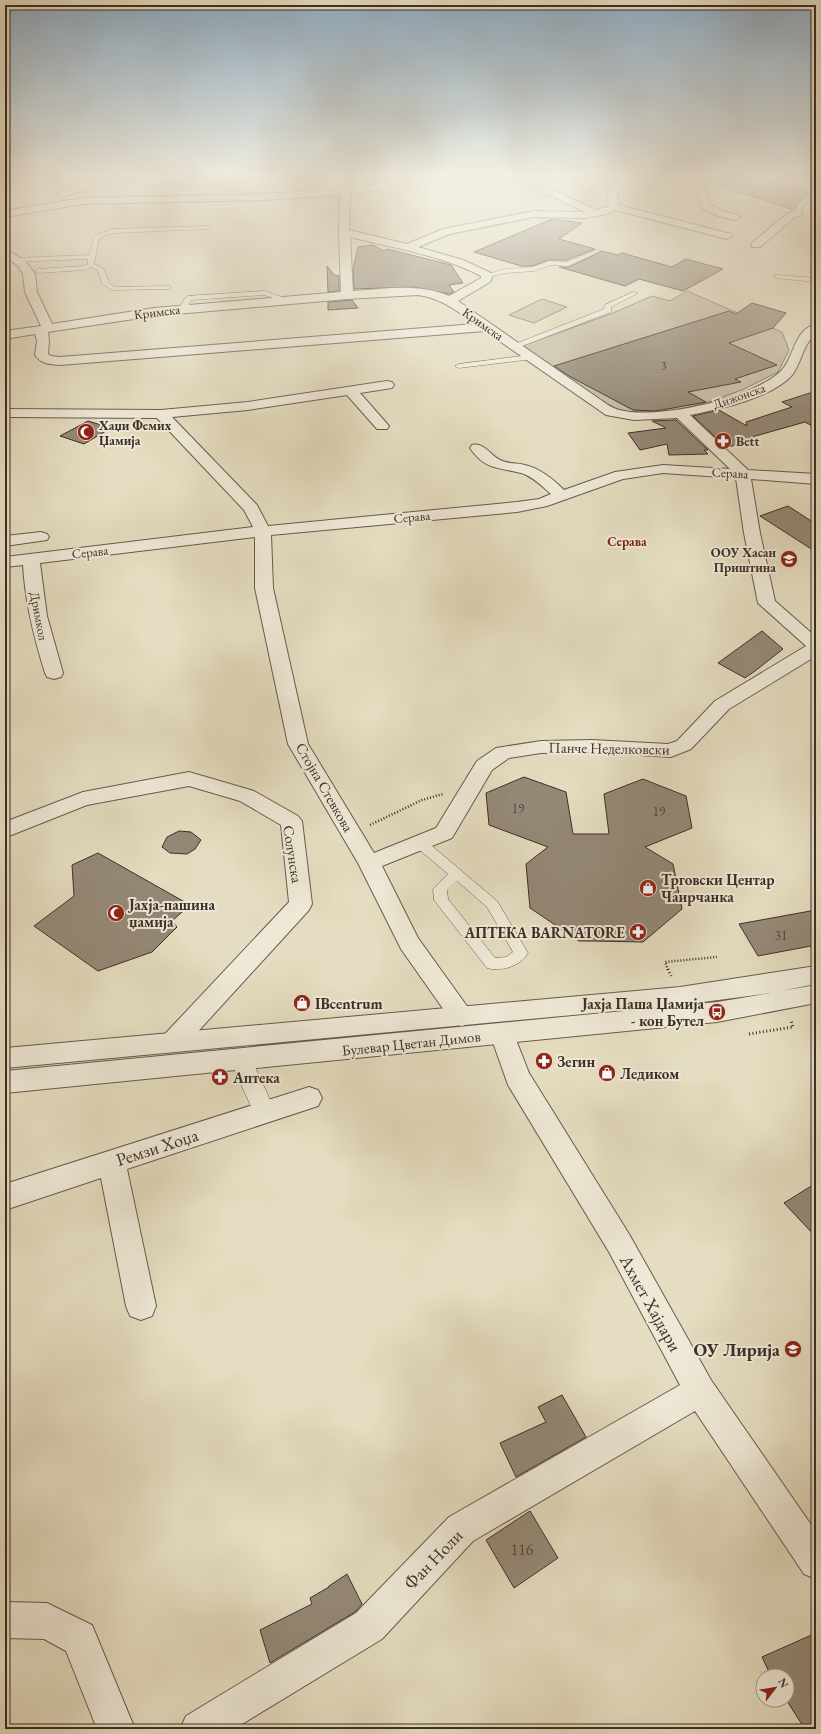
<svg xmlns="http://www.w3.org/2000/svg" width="821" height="1734" font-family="'EB Garamond',serif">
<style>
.green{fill:#c8bfa7;stroke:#827667}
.building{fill:#948977;stroke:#3d2e27}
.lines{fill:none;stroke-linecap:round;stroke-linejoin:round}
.service-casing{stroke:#675a4e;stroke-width:1}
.pedestrian-casing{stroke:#675a4e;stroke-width:1}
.minor-casing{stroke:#675a4e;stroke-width:2}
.tertiary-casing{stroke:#675a4e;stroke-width:2}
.path-far1{stroke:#3d2e27;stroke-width:2.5;stroke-dasharray:1 2;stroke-linecap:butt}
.path{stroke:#3d2e27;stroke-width:3;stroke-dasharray:1 2.5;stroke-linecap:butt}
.service{fill:#eee9d7;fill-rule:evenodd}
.pedestrian{fill:#eee9d7;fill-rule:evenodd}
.minor{fill:#eee9d7;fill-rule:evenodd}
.tertiary{fill:#eee9d7;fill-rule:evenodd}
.labels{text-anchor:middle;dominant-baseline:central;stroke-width:4;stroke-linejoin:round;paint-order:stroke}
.far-number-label{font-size:11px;fill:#53453b}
.far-street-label{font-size:13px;fill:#3d2e27;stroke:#eee9d7}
.far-poi-label{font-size:13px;font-weight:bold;fill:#3d2e27;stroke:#eee9d7;text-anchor:start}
.far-neighbourhood-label{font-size:13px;font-weight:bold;fill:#7a1f14;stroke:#eee9d7}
.number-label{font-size:13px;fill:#53453b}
.street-label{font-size:15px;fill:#3d2e27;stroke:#eee9d7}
.poi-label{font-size:15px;font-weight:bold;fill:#3d2e27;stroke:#eee9d7;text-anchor:start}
.near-number-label{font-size:16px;fill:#53453b}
.near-street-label{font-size:18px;fill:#3d2e27;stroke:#eee9d7}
.near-poi-label{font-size:18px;font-weight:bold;fill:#3d2e27;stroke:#eee9d7;text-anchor:end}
</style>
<rect width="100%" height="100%" fill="#e5ddc1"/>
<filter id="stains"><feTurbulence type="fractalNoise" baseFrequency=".005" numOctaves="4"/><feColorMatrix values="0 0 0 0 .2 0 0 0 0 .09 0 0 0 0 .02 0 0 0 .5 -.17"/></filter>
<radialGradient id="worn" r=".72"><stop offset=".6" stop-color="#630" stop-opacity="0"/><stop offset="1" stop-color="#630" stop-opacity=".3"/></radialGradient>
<path class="green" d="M687,291L782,332L789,350L778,372L742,390L715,400L671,412H625L597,400L519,347L613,313L652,296L670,301Z
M542,299L567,307L534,323L509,315Z"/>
<path class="building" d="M699,175H752L809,193L797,203L794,210L698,179Z
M552,219L582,223L559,239L595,249L567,260H549L532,266H521L474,252Z
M373,245L384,251L387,249L451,265L463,283L449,285L454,292L449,294L414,287L354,289L353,270L358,247Z
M602,251L617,255L622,253L672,267L686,259L723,269L683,291L639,279L625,286L559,267H569Z
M327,266L334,275L339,276V291L328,292Z
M352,300L358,308L328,310V302Z
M752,303L786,313L773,328L729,343L777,365L735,379L741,382L688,392L706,402L656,411L633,410L569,376L554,366L729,311L736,314Z
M816,391V428L805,422L752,437L757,441L726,447L693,416L719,410L747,426L746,422L792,407L782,402Z
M676,420L708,450H704L708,454L669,455L667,444L640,450L628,433L666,428L652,421Z
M88,421L111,428L84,444L60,436Z
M788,506L816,524V552L760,516Z
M762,631L783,649L755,671L745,678L718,663Z
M524,777L566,792L573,834H609L604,794L643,779L686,796L692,828L645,847L673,864L682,909L643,942L592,941H579L530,908L526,864L548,847L489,825L486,793Z
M179,831L191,832L201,840L195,849L187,854L170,853L162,847L167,837Z
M98,853L190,905L172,921L177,927L152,952L98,971L34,926L74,896L72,865Z
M816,910V945L758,956L739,924Z
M816,1183V1237L784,1203Z
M562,1395L586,1437L516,1477L500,1443L546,1422L538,1407Z
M530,1511L558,1558L514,1588L486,1540Z
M347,1574L362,1604L355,1612L270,1663L260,1630L312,1604L310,1598L329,1587V1586Z
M816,1633V1729H805L787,1701V1676H771L762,1657Z"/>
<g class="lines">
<defs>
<path id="service" d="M816,190V195L803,206L799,215H795L798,204Z
M209,226L212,228L211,229L113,233L99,238L94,264L103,268L110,284L115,287L170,286V288L168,289L112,290L102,284L98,270L91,267L85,270L38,273L35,271L38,269L84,266L88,264V259L16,262L13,260L16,258L89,255L94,236L112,229Z
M596,250L601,251L568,266L550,265L534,271L506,273L487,277L484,275L506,269L533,267L549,261L567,262Z
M777,275L816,278V282L775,278L774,277Z
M265,291L290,300L286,302L264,295L191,300L186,311L179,309L185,298L188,296Z
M633,292L638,293L611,307V312L517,348L510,346L604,309L605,305Z
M530,355H533V359L459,368L455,366L459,364Z
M420,839L425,840L497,901L528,953C521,966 501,972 487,968L434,900L433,889L448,874L415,846L414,843L415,840ZM457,881L487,907L513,952L506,957L495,958L448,899L447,890Z"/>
<path id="pedestrian" d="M241,1051L249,1054L252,1060L276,1113L273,1120L265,1123L257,1120L254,1113L230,1060L233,1054Z"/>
<path id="minor" d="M111,175H126L66,196L62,197L57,194L58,192Z
M435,175H459L454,178L350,194L349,230L407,244L443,229L534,211L585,212L507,175H520L596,210L609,206L607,191L623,177L620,175H638L706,191L711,205L725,212L739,215L740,217L735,220L718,216L703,209L698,195L633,180L617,192L619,205L731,234L732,236L727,239L615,210L607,214L585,218L534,217L450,234L418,247L463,260L491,273L493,275L490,282L458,301L598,398C604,402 611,408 619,410C657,420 752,399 781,371C795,357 793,330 816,324V334C803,344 802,361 793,374C773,398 720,409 690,415L748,470L816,474V484L751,479L760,533L775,601L816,637V656L729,709L691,749L671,757L592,752L541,753L509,758L492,770L452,838L382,866L418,938L474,1016L471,1023L462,1026L453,1023L401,949L358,863L288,744L255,588V537L40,563L47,616L63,673L61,677L54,679L47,677L45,673C34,638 25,602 23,565L5,567V557L253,527L244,510L157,418L5,417V409L161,410L248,402L387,381L392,382L394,385L392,388L360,393L389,426L387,429H377L347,395L248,410L172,417L257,505L268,526L517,502L539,499L551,494C543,487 532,476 521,473C498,467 485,470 470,448L472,445C484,442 490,455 500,460C508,464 517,463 525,465C541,469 553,479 564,490L615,472L663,465L730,469L677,418L634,420L606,415L485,331L60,365C49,364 41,364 35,355L37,341L35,334L5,339V331L41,326L25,292L23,274L18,266L5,256V248L26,262L35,274L37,292L52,324L154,308L341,292L339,232L340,195L263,200L82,204L5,217V211L82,198L263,194L345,189ZM350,237C393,248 441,255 481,276V278L449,296C418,283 386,289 353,291ZM418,295C441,298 457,311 475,324L60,357L51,356L48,354L49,341L48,332L54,331L154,316L347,299ZM663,473L736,478L744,533L758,603L806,646L715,701L677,741L668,744L592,740L541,741L496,748L477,761L436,828L374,853L308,744L273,588L271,535L517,512L547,506L623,479Z
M797,211L801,212L802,214L801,216L795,217L760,247H752L751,245L752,243L788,213Z
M41,532L47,534L49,537L47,540L5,546V536Z
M189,772L254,791L298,816L302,821L312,904L309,910L182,1049L173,1052L164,1049L160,1042L164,1035L289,902L281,825L240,801L189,786L87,805L9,836H5V822L83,792Z
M502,1024L511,1027L529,1073L629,1234L711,1380L816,1532V1579L804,1574L695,1411L473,1541L382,1639L234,1729H180L186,1716L356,1613L449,1517L680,1385L609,1252L508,1085L490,1034L493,1027Z
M309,1087L318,1090L322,1098L318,1106L127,1169L156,1306L152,1316L141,1320L130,1316L126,1306L101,1178L5,1210V1184Z
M5,1602L47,1603L92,1625L135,1729H97L66,1651L44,1639L5,1638Z"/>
<path id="tertiary" d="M798,175L816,176V182L800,177Z
M816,966V984L781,991L816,985V1003L717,1022L5,1093V1071L717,1002L771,993L680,1005L5,1068V1048L680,987Z"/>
</defs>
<use href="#service" class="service-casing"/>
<use href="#pedestrian" class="pedestrian-casing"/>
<use href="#minor" class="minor-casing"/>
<use href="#tertiary" class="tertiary-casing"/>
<path class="path-far1" d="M370,825L422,800L443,794
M668,970L665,962L717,957"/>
<path class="path" d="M668,969L671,976
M749,1034L793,1027L791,1020"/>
<use href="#service" class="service"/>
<use href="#pedestrian" class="pedestrian"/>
<use href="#minor" class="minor"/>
<use href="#tertiary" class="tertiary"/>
</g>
<linearGradient id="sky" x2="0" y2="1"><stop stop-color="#90adc4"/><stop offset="0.42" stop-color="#f3f0e3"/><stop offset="1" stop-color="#f3f0e3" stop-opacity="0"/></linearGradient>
<rect width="821" height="418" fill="url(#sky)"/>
<defs>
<symbol id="mosque-disc" viewBox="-11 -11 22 22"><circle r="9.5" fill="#8f2418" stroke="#eee9d7"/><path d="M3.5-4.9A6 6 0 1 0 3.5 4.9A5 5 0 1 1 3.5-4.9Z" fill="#fff"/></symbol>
<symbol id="pharmacy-disc" viewBox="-11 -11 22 22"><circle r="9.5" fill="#8f2418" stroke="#eee9d7"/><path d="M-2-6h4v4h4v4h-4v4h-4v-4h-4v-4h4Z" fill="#fff"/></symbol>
<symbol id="school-disc" viewBox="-11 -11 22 22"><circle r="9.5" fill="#8f2418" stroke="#eee9d7"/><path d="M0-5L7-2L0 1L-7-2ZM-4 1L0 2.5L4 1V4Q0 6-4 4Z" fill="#fff"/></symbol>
<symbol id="shop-disc" viewBox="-11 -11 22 22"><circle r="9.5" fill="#8f2418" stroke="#eee9d7"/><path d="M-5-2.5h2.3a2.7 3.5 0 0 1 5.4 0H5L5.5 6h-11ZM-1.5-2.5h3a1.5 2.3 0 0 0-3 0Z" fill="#fff"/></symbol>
<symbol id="bus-disc" viewBox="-11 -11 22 22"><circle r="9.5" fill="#8f2418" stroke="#eee9d7"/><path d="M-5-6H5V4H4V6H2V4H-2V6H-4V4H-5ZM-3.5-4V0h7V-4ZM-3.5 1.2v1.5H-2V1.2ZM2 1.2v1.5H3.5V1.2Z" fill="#fff"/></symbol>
</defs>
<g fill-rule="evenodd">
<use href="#mosque-disc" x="76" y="422" width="20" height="20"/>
<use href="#pharmacy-disc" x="713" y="431" width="20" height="20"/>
<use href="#school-disc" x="779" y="549" width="20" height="20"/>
<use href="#shop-disc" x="638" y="878" width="20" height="20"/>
<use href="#mosque-disc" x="106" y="903" width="20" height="20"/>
<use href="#pharmacy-disc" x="628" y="922" width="20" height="20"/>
<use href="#shop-disc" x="292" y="993" width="20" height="20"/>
<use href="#bus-disc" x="707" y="1002" width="20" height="20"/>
<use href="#pharmacy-disc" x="534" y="1051" width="20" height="20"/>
<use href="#shop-disc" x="597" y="1063" width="20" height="20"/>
<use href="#pharmacy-disc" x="210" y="1067" width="20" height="20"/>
<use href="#school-disc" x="783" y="1339" width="20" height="20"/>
</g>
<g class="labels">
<g class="far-number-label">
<text x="664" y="366">3</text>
</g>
<g class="far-street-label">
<text transform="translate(157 312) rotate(-7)">Кримска</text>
<text transform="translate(483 324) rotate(35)">Кримска</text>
<text transform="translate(739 396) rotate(-19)">Дижонска</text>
<text transform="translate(730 473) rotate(3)">Серава</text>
<text transform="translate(412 517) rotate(-5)">Серава</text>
<text transform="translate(90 552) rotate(-6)">Серава</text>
<text transform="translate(39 616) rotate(79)">Дримкол</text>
</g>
<g class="far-poi-label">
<text x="99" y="425">Хаџи Фемих<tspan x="99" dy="15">Џамија</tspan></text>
<text x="736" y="441">Bett</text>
<text x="776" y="552" text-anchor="end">ООУ Хасан<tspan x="776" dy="15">Приштина</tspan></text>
</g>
<g class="far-neighbourhood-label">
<text x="627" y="541">Серава</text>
</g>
<g class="number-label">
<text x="518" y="808">19</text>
<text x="659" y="811">19</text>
<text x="781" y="935">31</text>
</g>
<g class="street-label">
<text transform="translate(609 748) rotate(1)">Панче Неделковски</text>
<text transform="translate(325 787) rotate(60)">Стојна Стевкова</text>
<text transform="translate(293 854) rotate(81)">Солунска</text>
<text transform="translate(411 1043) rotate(-6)">Булевар Цветан Димов</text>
</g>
<g class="poi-label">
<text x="661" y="879">Трговски Центар<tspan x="661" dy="17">Чаирчанка</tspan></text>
<text x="129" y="904">Јахја-пашина<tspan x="129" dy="17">џамија</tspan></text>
<text x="625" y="932" text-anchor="end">АПТЕКА BARNATORE</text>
<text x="315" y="1003">IBcentrum</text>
<text x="704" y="1003" text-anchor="end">Јахја Паша Џамија<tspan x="704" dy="17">- кон Бутел</tspan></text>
<text x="557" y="1061">Зегин</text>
<text x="620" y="1073">Ледиком</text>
<text x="233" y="1077">Аптека</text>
</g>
<g class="near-number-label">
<text x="522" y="1549">116</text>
</g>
<g class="near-street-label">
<text transform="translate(157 1147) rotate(-18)">Ремзи Хоџа</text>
<text transform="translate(651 1303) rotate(61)">Ахмет Хајдари</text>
<text transform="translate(433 1559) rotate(-46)">Фан Ноли</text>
</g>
<g class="near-poi-label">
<text x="780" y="1349">ОУ Лирија</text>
</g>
</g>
<rect width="821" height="1734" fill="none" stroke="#e5ddc1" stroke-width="20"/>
<rect x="6" y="6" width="809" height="1722" fill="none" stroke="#3d2e27" stroke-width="2"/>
<rect x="10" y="10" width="801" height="1714" fill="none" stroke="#3d2e27"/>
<g transform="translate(775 1688) rotate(59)"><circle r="19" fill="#eee9d7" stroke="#a79e91"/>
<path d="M0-3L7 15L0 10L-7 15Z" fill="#8f2418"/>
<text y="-6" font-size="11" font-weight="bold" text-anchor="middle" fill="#3d2e27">N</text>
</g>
<rect width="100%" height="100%" filter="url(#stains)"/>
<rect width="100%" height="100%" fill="url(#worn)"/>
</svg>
